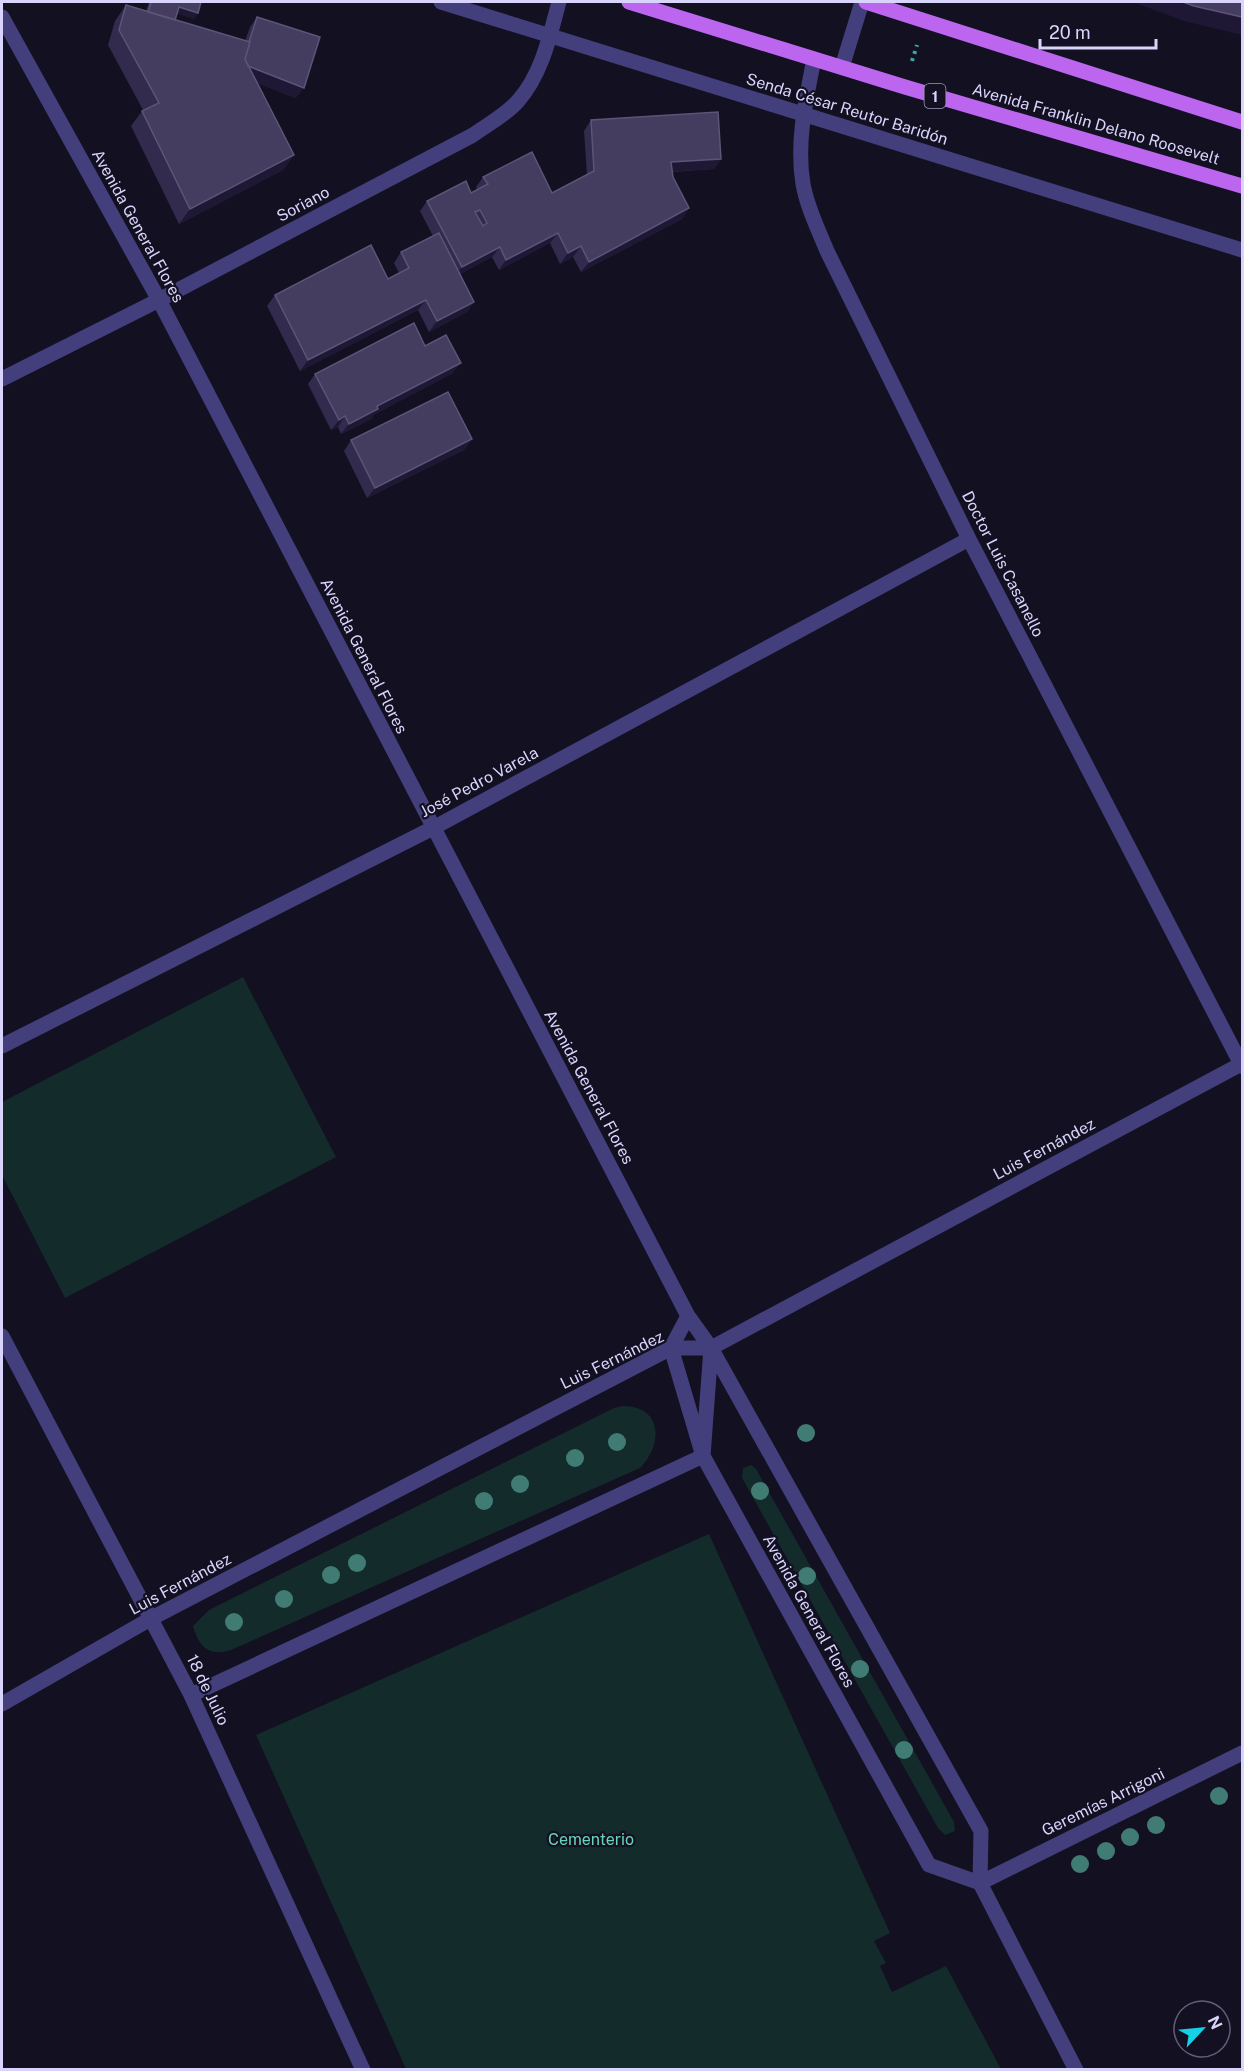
<svg xmlns="http://www.w3.org/2000/svg" width="1244" height="2071" font-family="'Public Sans',sans-serif">
<style>
.green{fill:#132b2a}
.lines{fill:none;stroke-linecap:round;stroke-linejoin:round}
.path{stroke:#3aa9a2;stroke-width:4;stroke-dasharray:3 4.5;stroke-linecap:butt}
.minor{stroke:#423f7c;stroke-width:15}
.major{stroke:#bc66f0;stroke-width:15}
.tree{fill:#417c74}
.wall{fill:#322b4d}
.shaded-wall{fill:#1e1834}
.building{fill:#443d60;stroke:#5b5578;stroke-width:1.5;fill-rule:evenodd}
.labels{text-anchor:middle;dominant-baseline:central;stroke-width:4.5;stroke-linejoin:round;paint-order:stroke}
.shield{fill:#131021;stroke:#9e99ba;stroke-width:1.5}
.shield-label{font-size:15px;font-weight:bold;fill:#d9d4fb}
.street-label{font-size:16px;fill:#d9d4fb;stroke:#131021}
.park-label{font-size:16px;fill:#67d4b8;stroke:#131021}
</style>
<rect width="100%" height="100%" fill="#131021"/>
<path class="green" d="M243,977L336,1157L65,1298L2,1175V1102Z
M623,1406C663,1406 663,1445 640,1468L231,1650C209,1657 199,1647 193,1626L209,1610L614,1408Z
M751,1465L756,1469L954,1822L955,1831L945,1835L938,1828L742,1478L743,1468Z
M709,1534L890,1933L874,1941L886,1963L880,1966L892,1992L946,1966L1001,2069H406L256,1735Z"/>
<g class="lines">
<path class="path" d="M912,61L917,45"/>
<path class="minor" d="M441,2L1242,250
M2,17L159,300L688,1316L711,1348L981,1831L980,1883L1076,2070
M814,59C806,100 796,142 803,184C807,207 818,229 827,251L969,539L1242,1066
M842,67L862,2
M2,379L159,300L473,135C488,124 506,115 518,101C542,74 550,35 559,2
M2,1046L433,828L969,539
M688,1316L671,1348L703,1456L929,1865L980,1883
M2,1336L191,1695L363,2070
M191,1695L703,1456L711,1348
M2,1704L152,1618L671,1348H711L1241,1064
M980,1883L1242,1753"/>
<path class="major" d="M629,2L905,87L1242,186
M866,2L1242,122"/>
</g>
<g class="tree">
<circle cx="806" cy="1433" r="9"/>
<circle cx="617" cy="1442" r="9"/>
<circle cx="575" cy="1458" r="9"/>
<circle cx="520" cy="1484" r="9"/>
<circle cx="760" cy="1491" r="9"/>
<circle cx="484" cy="1501" r="9"/>
<circle cx="357" cy="1563" r="9"/>
<circle cx="331" cy="1575" r="9"/>
<circle cx="807" cy="1576" r="9"/>
<circle cx="284" cy="1599" r="9"/>
<circle cx="234" cy="1622" r="9"/>
<circle cx="860" cy="1669" r="9"/>
<circle cx="904" cy="1750" r="9"/>
<circle cx="1219" cy="1796" r="9"/>
<circle cx="1156" cy="1825" r="9"/>
<circle cx="1130" cy="1837" r="9"/>
<circle cx="1106" cy="1851" r="9"/>
<circle cx="1080" cy="1864" r="9"/>
</g>
<path class="wall" d="M147,2H201L198,13L194,19L177,13L175,20L245,41L250,27L257,17L296,98L257,83L294,155L283,170L179,224L131,126L142,111L143,110L108,45L115,21L126,5L146,11L149,2Z
M591,120L721,159L714,169L672,172L673,177L689,208L682,219L581,272L573,257L560,264L550,243L499,270L492,257L460,274L474,302L467,312L429,332L418,310L300,371L267,306L275,295L388,279L399,273L394,263L401,252L433,236L420,211L427,201L471,193L477,190L476,187L483,177L552,193L587,175L584,131Z
M425,346L453,373L375,414L371,419L341,434L338,427L331,430L308,384L315,374Z
M472,439L464,450L367,498L344,451L351,440Z"/>
<path class="shaded-wall" d="M1133,2H1183L1242,17V35L1184,21Z
M179,7L198,13L194,19L175,13Z
M241,64L304,88L296,98L234,74Z
M294,155L283,170L179,224L190,209Z
M721,159L714,169L664,172L671,162Z
M689,208L682,219L581,272L589,262Z
M558,233L550,243L499,270L506,260Z
M581,246L573,257L560,264L568,253Z
M500,247L492,257L454,277L462,267Z
M426,300L418,310L300,371L308,360Z
M474,302L467,312L429,332L437,321Z
M461,363L453,373L375,414L371,419L341,434L349,424L377,406Z
M345,416L338,427L331,430L339,420Z
M472,439L464,450L367,498L375,488Z"/>
<path class="building" d="M151,2H201L198,13L179,7L175,20L148,12Z
M1183,2H1242V17L1194,6Z
M126,5L250,42L245,59L294,155L190,209L142,111L159,103L119,30Z
M257,17L320,37L304,88L248,66L245,59L250,42H249Z
M718,112L721,159L671,162L673,177L689,208L589,262L581,246L568,253L558,233L506,260L500,247L462,267L427,201L466,181L471,193L488,184L483,177L532,152L552,193L594,171L591,120ZM480,210L487,223L483,226L475,212Z
M439,233L474,302L437,321L426,300L308,360L275,295L371,245L388,279L409,268L401,252Z
M414,323L425,346L446,335L461,363L377,406L378,409L349,424L345,416L339,420L315,374Z
M448,392L472,439L375,488L351,440Z"/>
<g class="labels">
<rect class="shield" x="924.5" y="84" width="21" height="24" rx="4.5"/>
<g class="shield-label">
<text x="935" y="96">1</text>
</g>
<g class="street-label">
<text transform="translate(847 109) rotate(17)">Senda César Reutor Baridón</text>
<text transform="translate(1096 124) rotate(16)">Avenida Franklin Delano Roosevelt</text>
<text transform="translate(303 204) rotate(-28)">Soriano</text>
<text transform="translate(138 226) rotate(61)">Avenida General Flores</text>
<text transform="translate(1003 564) rotate(63)">Doctor Luis Casanello</text>
<text transform="translate(364 656) rotate(63)">Avenida General Flores</text>
<text transform="translate(479 782) rotate(-28)">José Pedro Varela</text>
<text transform="translate(589 1087) rotate(62)">Avenida General Flores</text>
<text transform="translate(1044 1149) rotate(-28)">Luis Fernández</text>
<text transform="translate(612 1360) rotate(-26)">Luis Fernández</text>
<text transform="translate(180 1584) rotate(-28)">Luis Fernández</text>
<text transform="translate(809 1611) rotate(61)">Avenida General Flores</text>
<text transform="translate(208 1690) rotate(64)">18 de Julio</text>
<text transform="translate(1103 1802) rotate(-26)">Geremías Arrigoni</text>
</g>
<g class="park-label">
<text x="591" y="1839">Cementerio</text>
</g>
</g>
<rect width="1244" height="2071" fill="none" stroke="#d9d4fb" stroke-width="6"/>
<g transform="translate(1202 2029) rotate(64)"><circle r="28" fill="#131021" stroke="#625e78" stroke-width="1.5"/>
<path d="M0-4.5L10 22L0 15L-10 22Z" fill="#16d0e5"/>
<text y="-9" font-size="16" font-weight="bold" text-anchor="middle" fill="#d9d4fb">N</text>
</g>
<path d="M1040 39v9h116v-9" fill="none" stroke="#d9d4fb" stroke-width="3"/>
<text x="1049" y="39" font-size="18" fill="#d9d4fb" stroke="#131021" stroke-width="4.5" paint-order="stroke">20 m</text>
</svg>
